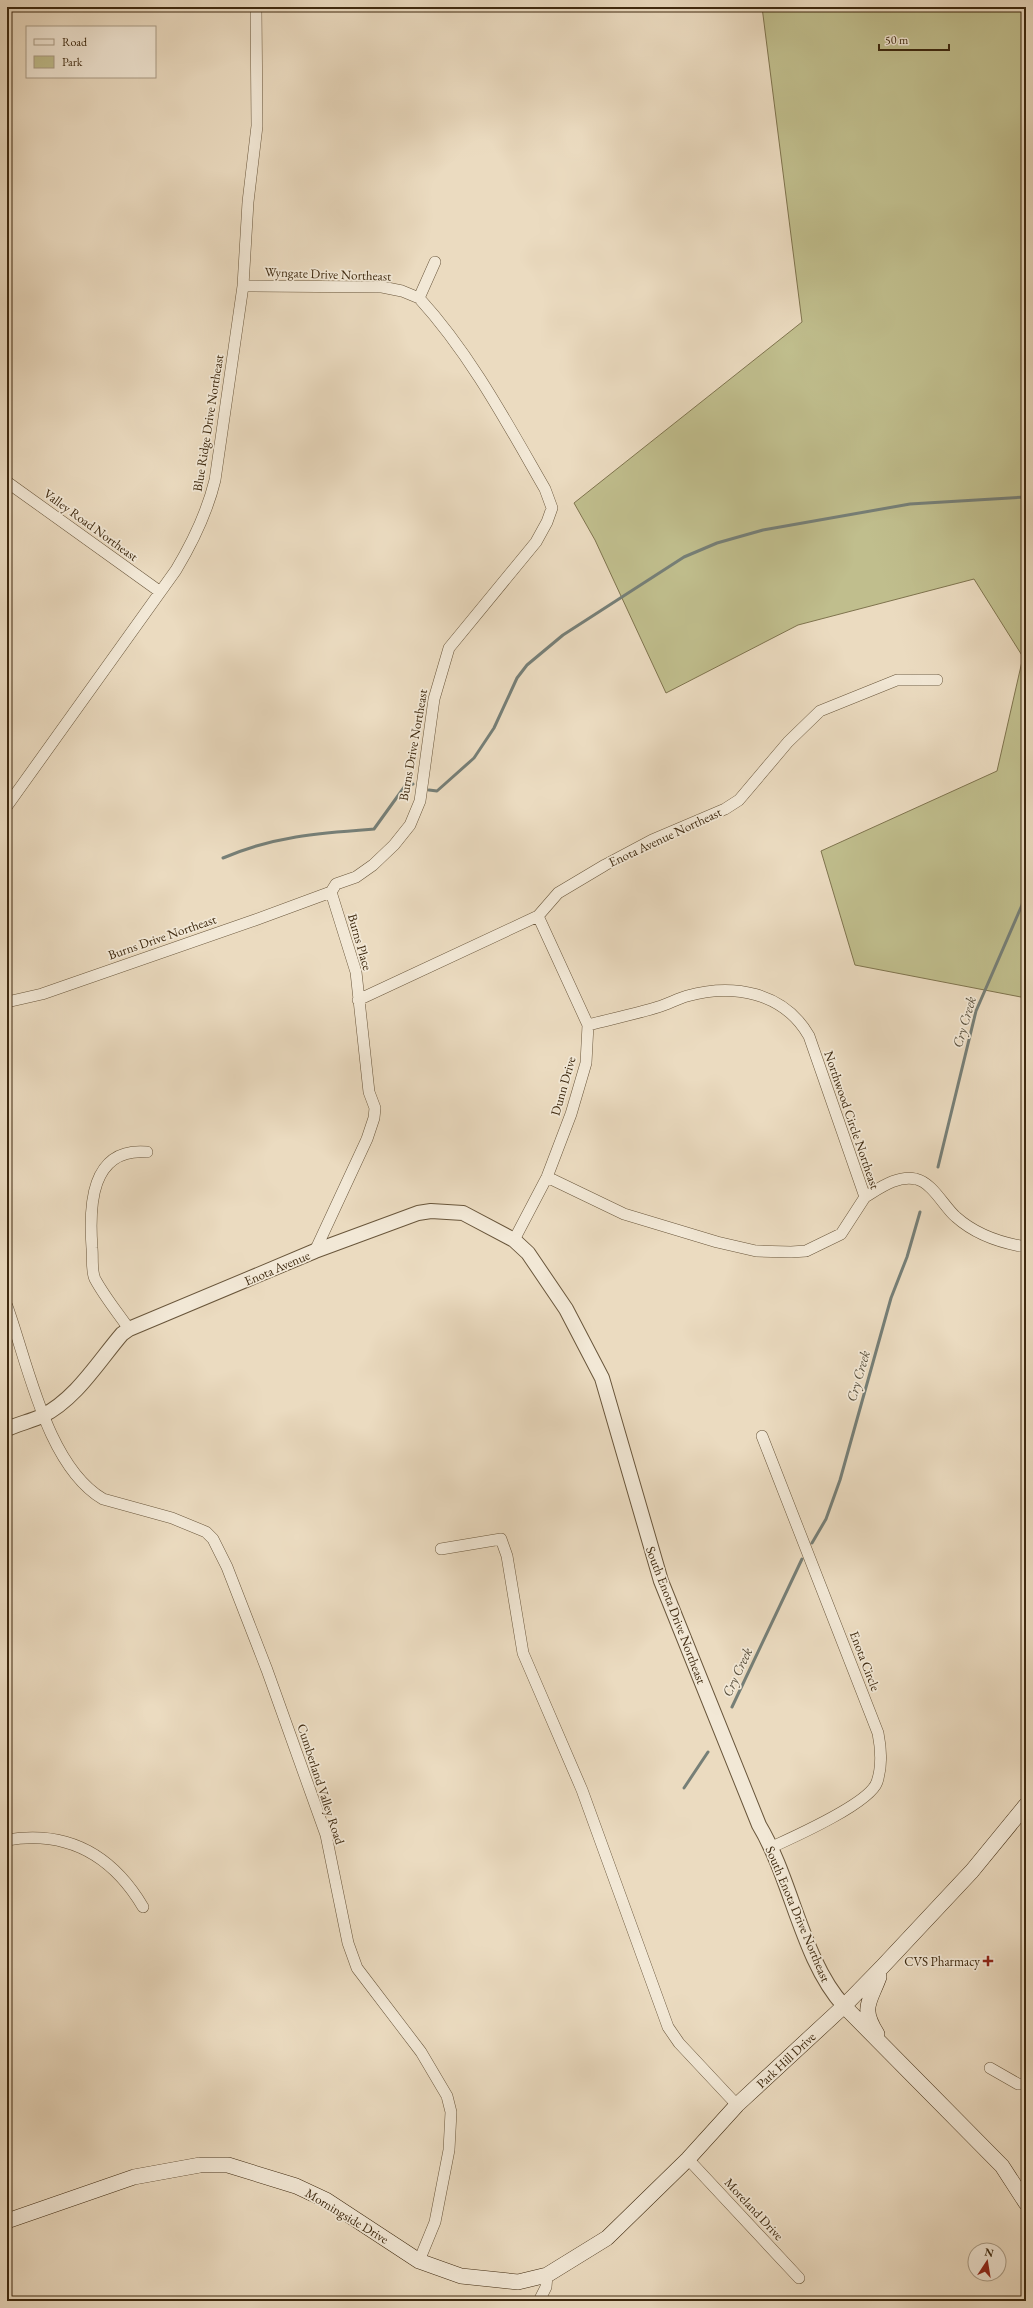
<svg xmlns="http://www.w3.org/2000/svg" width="1033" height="2308" font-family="'EB Garamond',serif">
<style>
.green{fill:#c0be8d;stroke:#7f744e}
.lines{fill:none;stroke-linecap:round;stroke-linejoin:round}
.stream{stroke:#767f77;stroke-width:3}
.minor-casing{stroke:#69563b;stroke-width:12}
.tertiary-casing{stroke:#69563b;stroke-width:16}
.secondary-casing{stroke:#3e290f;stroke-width:16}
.minor{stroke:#f2e8d6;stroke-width:11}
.tertiary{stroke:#f2e8d6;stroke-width:14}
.secondary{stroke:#f2e8d6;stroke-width:15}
.poi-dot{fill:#8f2418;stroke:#f2e8d6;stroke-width:1.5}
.labels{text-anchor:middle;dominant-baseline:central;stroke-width:3.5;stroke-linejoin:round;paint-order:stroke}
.street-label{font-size:13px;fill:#3e290f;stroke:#f2e8d6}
.poi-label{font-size:13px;fill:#3e290f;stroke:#f2e8d6;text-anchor:end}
.water-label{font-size:14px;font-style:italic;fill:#564d3a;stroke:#f2e8d6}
</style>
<rect width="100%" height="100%" fill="#ebdbc0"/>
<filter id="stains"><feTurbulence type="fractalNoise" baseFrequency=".005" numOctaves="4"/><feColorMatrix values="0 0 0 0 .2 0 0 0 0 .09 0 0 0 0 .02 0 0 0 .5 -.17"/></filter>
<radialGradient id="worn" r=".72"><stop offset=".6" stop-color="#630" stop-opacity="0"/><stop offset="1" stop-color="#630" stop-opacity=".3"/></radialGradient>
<path class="green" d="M762,7H1026V998L855,965L821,851L997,771L1023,657L974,579L798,625L666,693L595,540L574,503L802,322Z"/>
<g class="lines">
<path class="stream" d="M429,790L437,791L474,758L494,728L517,678L527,665L563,635L684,557L717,543L763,530L910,504L1026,497
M223,858C274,836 319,833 374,829L405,786L413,784
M938,1167L976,1011L1022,905L1026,889
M812,1543L826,1519L840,1480L891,1298L907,1257L920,1212
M732,1707L802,1559
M684,1788L708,1752"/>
<defs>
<path id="minor" d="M243,286L382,287L402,291L419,298L435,262
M7,482L159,591
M7,806L176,570C194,540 207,513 215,480L243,286L248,202L257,126L256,7
M358,1000L538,916L558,893L605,865L652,840L725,809L739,800L788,742L820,711L897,680H937
M7,1002L42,994L255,920L331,892L336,884L356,877L373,865L394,845L410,825L420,801L434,699L449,648L536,542L547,522L552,508L545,489C507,423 471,355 419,298
M547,1177L624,1214L717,1242L756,1251L791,1252L806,1251L841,1234L865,1197L809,1036C784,992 733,983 687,996C677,999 668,1004 658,1007C635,1014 611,1019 588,1025
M865,1197C880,1188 897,1175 916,1179C933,1183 944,1207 956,1217C975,1234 1001,1243 1026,1247
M514,1240L547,1177L571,1114L586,1063L588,1025L538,916
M315,1251L367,1139L374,1118L375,1108L369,1092L356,972L331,892
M7,1306C28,1364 47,1466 103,1499L172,1518L206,1532L213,1539L227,1567L267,1670L326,1835L348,1943L357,1968L421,2052L447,2096L451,2112L449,2150L435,2222L419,2261
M129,1329C118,1313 104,1296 95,1279C91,1271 93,1257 92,1248C89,1207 90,1147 147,1152
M762,1436L878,1733C881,1748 882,1767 877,1782C870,1803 794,1837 772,1847
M441,1549L501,1539L507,1556L523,1653L582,1790L668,2027L679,2043L737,2105
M7,1840C68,1830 112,1855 143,1907
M990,2068L1018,2084H1026
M688,2159L799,2278
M539,2301L546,2287L547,2275"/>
<path id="tertiary" d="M7,1429C18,1424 31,1421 42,1416C76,1399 98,1362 122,1334L129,1329L315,1251L418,1213L431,1211L463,1213L514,1240L528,1253L566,1309L602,1378L661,1581L759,1825C792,1880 802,1960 844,2006"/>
<path id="secondary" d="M844,2006L1002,2166L1026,2203
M877,2034C860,2007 870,2002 879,1977
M7,2221L134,2177L200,2165H228L296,2186L326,2200L419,2261L461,2276L518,2282L547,2275L607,2238L688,2159L737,2105L844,2006L883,1966L972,1871L1026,1805"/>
</defs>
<use href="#minor" class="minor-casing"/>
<use href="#tertiary" class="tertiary-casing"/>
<use href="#secondary" class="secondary-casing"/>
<use href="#minor" class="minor"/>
<use href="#tertiary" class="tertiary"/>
<use href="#secondary" class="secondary"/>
</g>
<path class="poi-dot" d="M986 1955h4v4h4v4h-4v4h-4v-4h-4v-4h4z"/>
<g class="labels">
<g class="street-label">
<text transform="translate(328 274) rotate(2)">Wyngate Drive Northeast</text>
<text transform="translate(208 423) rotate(-81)">Blue Ridge Drive Northeast</text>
<text transform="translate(91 525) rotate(36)">Valley Road Northeast</text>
<text transform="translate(413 745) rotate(-80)">Burns Drive Northeast</text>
<text transform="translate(665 837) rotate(-25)">Enota Avenue Northeast</text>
<text transform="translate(162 937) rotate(-19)">Burns Drive Northeast</text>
<text transform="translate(360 942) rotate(74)">Burns Place</text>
<text transform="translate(563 1086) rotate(-74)">Dunn Drive</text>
<text transform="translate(852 1120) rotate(71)">Northwood Circle Northeast</text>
<text transform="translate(277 1268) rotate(-23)">Enota Avenue</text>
<text transform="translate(676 1615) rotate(69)">South Enota Drive Northeast</text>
<text transform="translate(865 1661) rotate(69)">Enota Circle</text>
<text transform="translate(321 1784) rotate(72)">Cumberland Valley Road</text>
<text transform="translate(798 1914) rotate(67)">South Enota Drive Northeast</text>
<text transform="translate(786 2060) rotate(-43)">Park Hill Drive</text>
<text transform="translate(754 2209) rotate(47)">Moreland Drive</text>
<text transform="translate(347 2216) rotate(31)">Morningside Drive</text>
</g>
<g class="poi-label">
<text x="980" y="1961">CVS Pharmacy</text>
</g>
<g class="water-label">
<text transform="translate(964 1022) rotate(-74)">Cry Creek</text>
<text transform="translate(858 1376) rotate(-74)">Cry Creek</text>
<text transform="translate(737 1672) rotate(-65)">Cry Creek</text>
</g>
</g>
<rect width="1033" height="2308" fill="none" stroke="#ebdbc0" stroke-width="24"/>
<rect x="8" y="8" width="1017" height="2292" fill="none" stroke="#3e290f" stroke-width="2"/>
<rect x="12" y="12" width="1009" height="2284" fill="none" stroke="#3e290f"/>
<rect x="26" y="26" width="130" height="52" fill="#f2e8d6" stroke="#aa9c86"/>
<rect x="34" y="39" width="20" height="6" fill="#f2e8d6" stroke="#aa9c86"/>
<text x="62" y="46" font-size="12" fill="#3e290f">Road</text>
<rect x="34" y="56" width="20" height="12" fill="#c0be8d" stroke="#aa9c86"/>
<text x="62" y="66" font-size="12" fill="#3e290f">Park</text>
<g transform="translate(987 2262) rotate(12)"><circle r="19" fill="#f2e8d6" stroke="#aa9c86"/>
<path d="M0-3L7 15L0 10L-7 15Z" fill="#8f2418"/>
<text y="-6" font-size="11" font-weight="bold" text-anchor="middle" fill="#3e290f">N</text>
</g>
<path d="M879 44v6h70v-6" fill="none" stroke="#3e290f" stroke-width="2"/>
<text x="885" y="44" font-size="12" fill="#3e290f" stroke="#f2e8d6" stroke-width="3" paint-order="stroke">50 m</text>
<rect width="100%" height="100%" filter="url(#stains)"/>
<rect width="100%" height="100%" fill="url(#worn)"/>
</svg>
